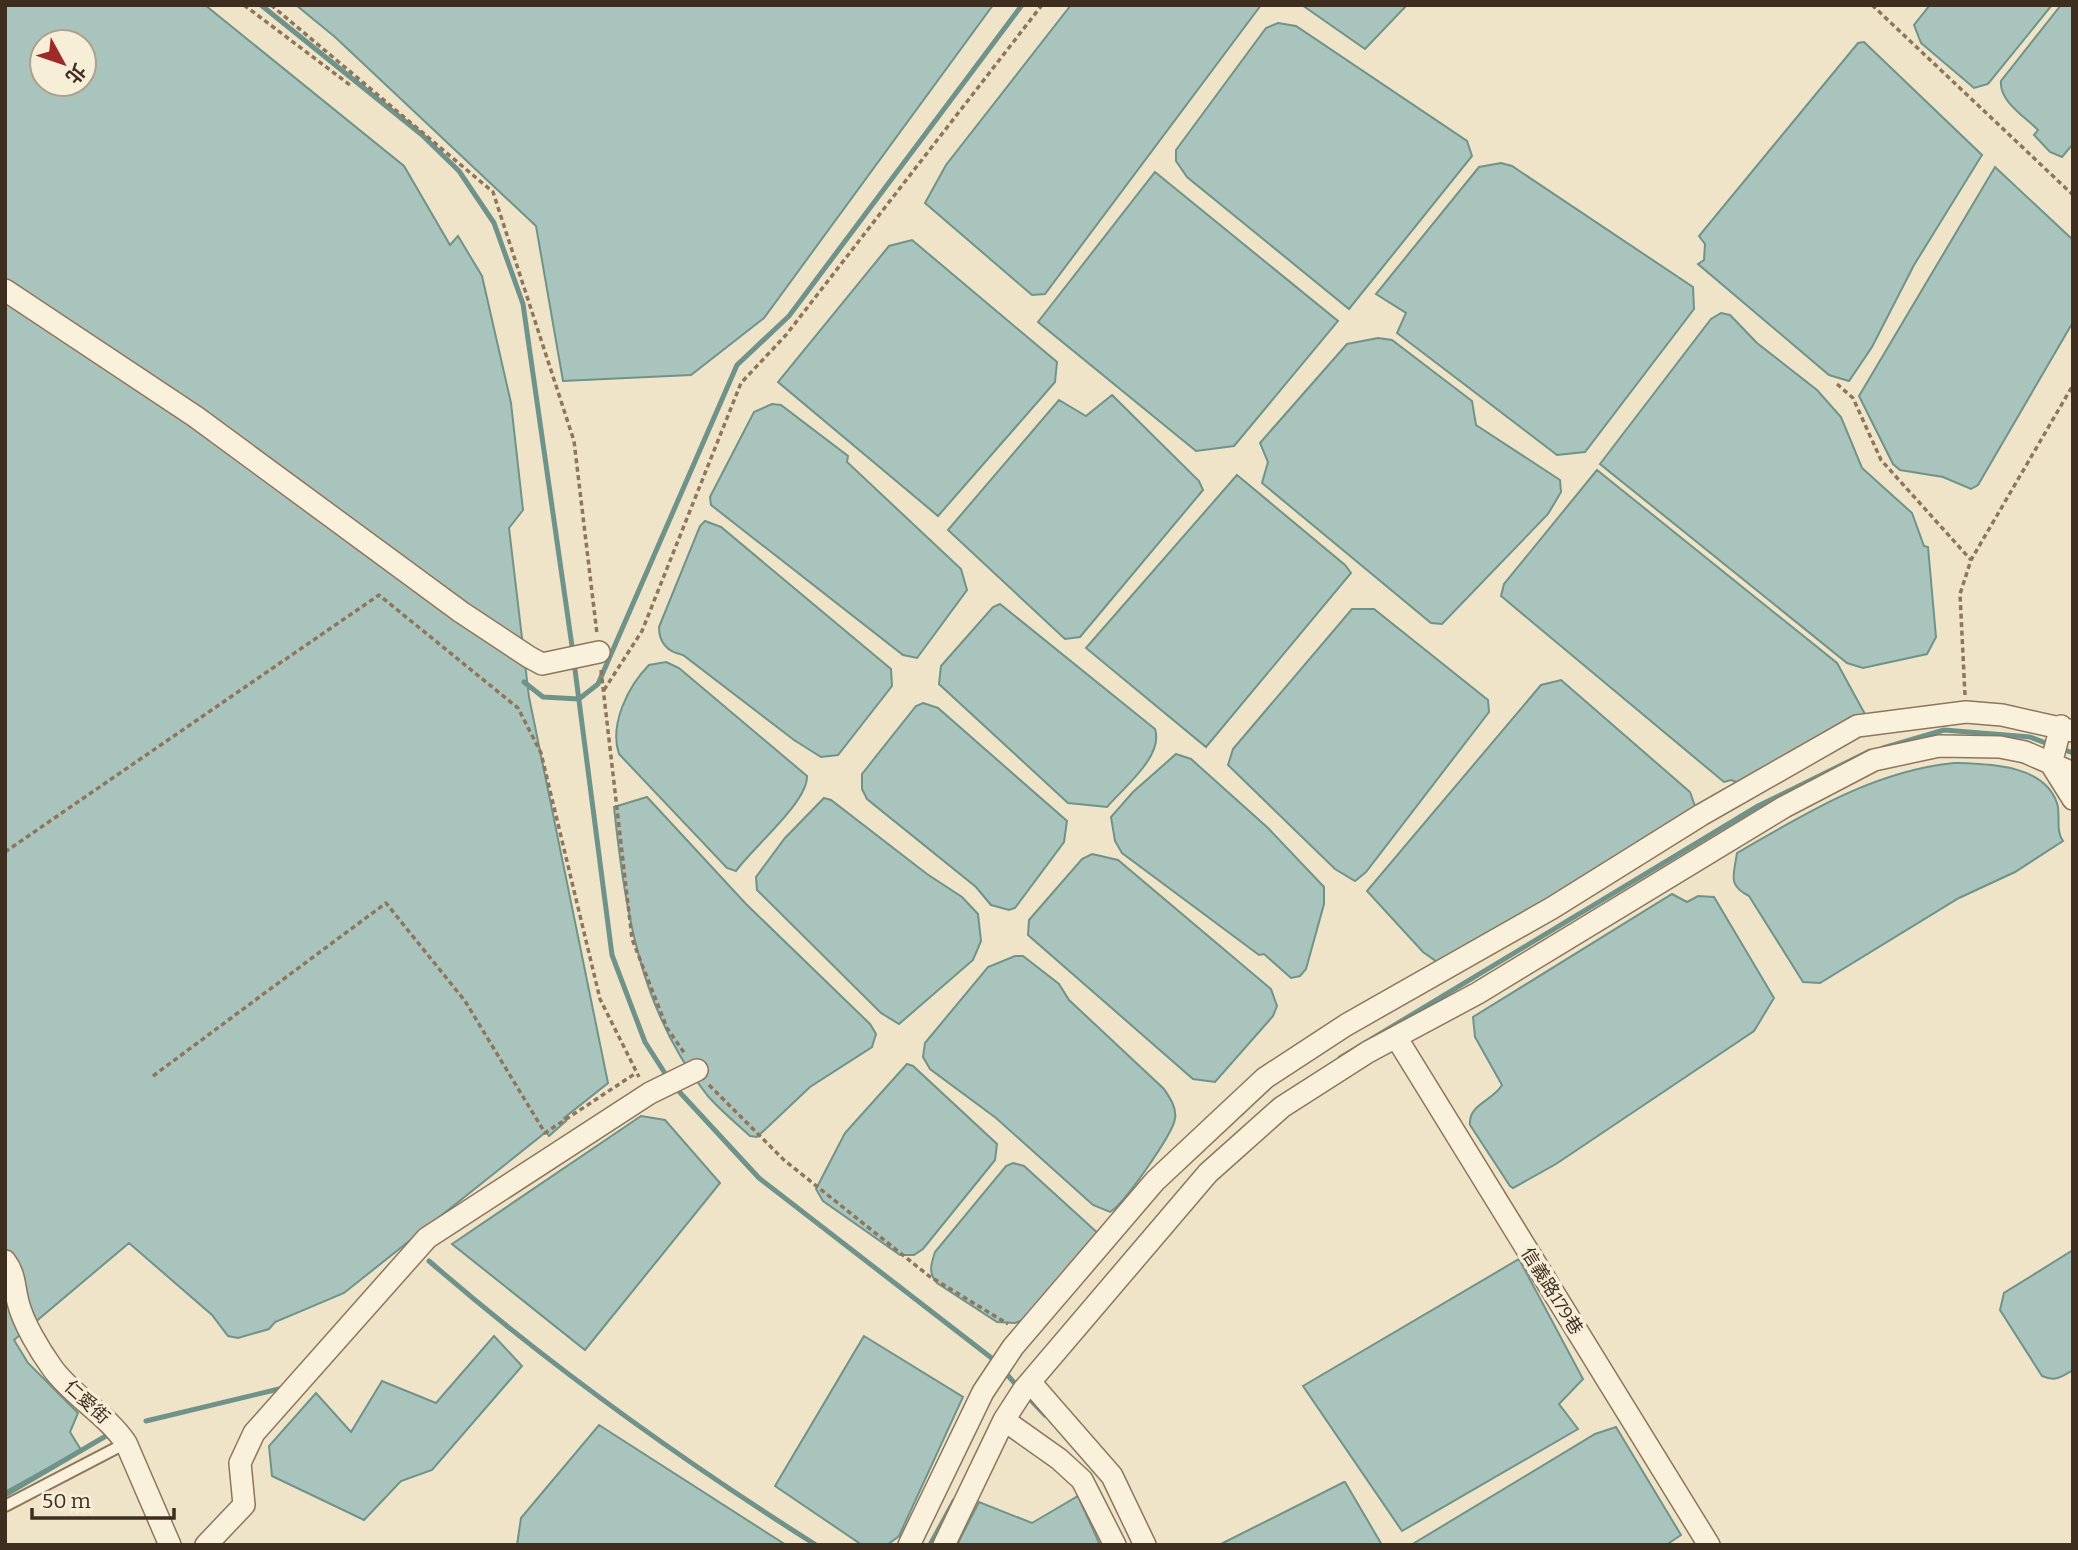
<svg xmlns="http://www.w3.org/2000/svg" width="2078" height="1550" font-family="Bitter,'Noto Sans TC',serif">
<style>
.water{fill:#a9c4bc;stroke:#6f938a;stroke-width:2;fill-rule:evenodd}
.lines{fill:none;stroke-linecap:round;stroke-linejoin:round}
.stream{stroke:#6f938a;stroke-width:5}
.service-casing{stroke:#8d765c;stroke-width:14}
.minor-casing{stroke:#8d765c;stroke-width:24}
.path{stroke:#8d765c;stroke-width:3.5;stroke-dasharray:5 3.5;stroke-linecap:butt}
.service{stroke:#faf1dc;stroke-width:10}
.minor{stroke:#faf1dc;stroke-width:21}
.labels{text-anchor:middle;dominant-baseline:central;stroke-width:7;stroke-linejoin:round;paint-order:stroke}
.street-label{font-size:18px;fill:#3d2e20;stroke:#f7eed8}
</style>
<rect width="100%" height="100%" fill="#f0e4c8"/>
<path class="water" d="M5,5H205L404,166L450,245L458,236L482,276L511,403L523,510L509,528L529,697L608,1083L564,1118L566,1121L549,1136L546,1132L344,1293L275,1322L269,1329L238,1338L228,1336L212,1315L129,1243L14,1340L28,1363L78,1413L70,1432L81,1450L5,1492ZM42,42H84V84H42Z
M296,5H993L764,318L691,375L563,381L536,226L335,37Z
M1071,5H1261L1045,294L1032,295L925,203L946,165Z
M1302,5H1407L1365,49Z
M1930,5H2052L1988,84L1974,88L1921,43L1914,25Z
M2061,5H2073V144L2062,157L2050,152L2034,135L2038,130C2024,116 1999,101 2001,81Z
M1278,23L1296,26L1467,141L1472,156L1349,309L1187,177L1176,161V150L1266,28Z
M1864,42L1982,155L1914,265L1872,347L1849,381L1829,375L1698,264L1704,260L1705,244L1699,236L1858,43Z
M1501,163L1512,166L1693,287L1694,309L1585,452L1557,455L1397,333L1406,313L1376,294L1479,167Z
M1995,167L2073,240V322L1978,485L1971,489L1943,477L1900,470L1893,464L1859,396Z
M1155,172L1338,321L1234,446L1196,451L1038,322Z
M912,240L1057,362L1055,382L938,516L778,382L889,246Z
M1721,313L1730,315L1757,343L1817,390L1841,417L1862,468L1912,513L1924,546L1928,547L1936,637L1927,654L1863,668L1847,663L1600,464L1711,319Z
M1378,338L1392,340L1472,401L1476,425L1560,480L1561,492L1548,514L1442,624L1431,623L1262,483L1268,462L1260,443L1347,344Z
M1112,395L1199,481L1203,490L1080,637L1065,639L948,530L1059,400L1086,416Z
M772,404L781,405L848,456L847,462L961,569L967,590L917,658L903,655L711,505L710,497L754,412Z
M1597,470L1837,663L1866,716L1748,786L1731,780L1724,782L1501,596L1504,584Z
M1237,475L1345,565L1351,573L1206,747L1086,648Z
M705,521L721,527L891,669L892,686L838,755L821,757L794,740L683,655C668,652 659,643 659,627L700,526Z
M1000,604L1155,729C1164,756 1124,787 1107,807L1068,803L939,684L941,666L993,607Z
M1352,609H1374L1488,700L1489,712L1366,872L1355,881L1335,869L1228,765L1233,749Z
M666,662L679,668L807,776C808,802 752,848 736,871L727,868L619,754C609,725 628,686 649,665Z
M1561,680L1690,792L1696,809L1440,964L1423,952L1367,891L1541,685Z
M923,703L938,708L1067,821L1064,842L1015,908L1009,910L991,905L976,887L867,799L862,789V774L916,706Z
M1176,754L1191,759L1268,828L1324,887V904L1306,969L1300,976L1291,978L1264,954L1259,955L1122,853L1115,841L1111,817L1133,792Z
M1954,763C1988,764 2044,764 2057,803C2061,816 2055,830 2063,841L2015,872L1959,898L1820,983L1803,982L1749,896C1727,885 1734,875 1737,853C1806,813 1874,771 1954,763Z
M647,797L746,904L870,1024L876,1034L872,1047L810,1087L757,1137L750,1136C736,1123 720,1110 707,1095C640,1011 625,910 614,807Z
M824,798L831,800L927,874L962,897L978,914L981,941L973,960L899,1024L881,1013L757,890L756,877L785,838Z
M1092,854L1118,860L1271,989L1277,1006L1273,1016L1215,1082L1193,1079L1028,935L1029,920L1082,859Z
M1672,894L1687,902L1698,896L1714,897L1774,998L1754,1031L1556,1164L1513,1188L1510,1186L1470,1125C1468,1104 1493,1101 1502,1085L1475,1037L1473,1017Z
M1015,956H1023L1059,984L1069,1000L1164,1089C1170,1098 1177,1108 1175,1119C1172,1135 1124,1204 1110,1212L1093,1205L996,1118L930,1069L923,1057L925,1043L988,967Z
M907,1064L913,1066L997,1144L995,1160L923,1249L914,1255H900L823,1201L816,1189L845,1133Z
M641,1116L665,1120L720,1183L585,1350L452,1244Z
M1013,1163L1024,1166L1100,1235L1026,1319L1015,1323L997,1322L937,1283C928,1273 931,1264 935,1252L1006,1166Z
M2073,1250V1370C2061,1377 2056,1382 2042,1376L2000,1310L2004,1293Z
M1519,1259L1583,1379L1559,1404L1578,1429L1402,1531L1303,1386Z
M494,1336L522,1366L432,1470L401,1481L364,1520L272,1476L269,1446L316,1393L351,1432L382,1381L436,1403Z
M864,1336L963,1397L899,1536L887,1545H862L775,1486Z
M599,1425L786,1545H517L521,1518Z
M1616,1427L1681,1535L1666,1545H1411L1595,1434Z
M1345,1482L1382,1545H1219L1344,1482Z
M1078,1496L1100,1545H957L979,1502L1032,1523Z"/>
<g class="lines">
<path class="stream" d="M261,5L422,135L459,171L494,223L523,304L573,653
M574,662L612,955L645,1042L668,1078
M524,682L543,697L579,699L598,684L737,365L789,316L1022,5
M1883,748L1944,730L2030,737L2051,745
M2060,748L2073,753
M1340,1058L1758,806L1870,751
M674,1086L759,1178L998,1363
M429,1261C550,1366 680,1459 816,1545
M1004,1371L1018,1387
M1025,1394L1045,1415
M146,1421L283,1388
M5,1495L111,1433
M930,1545L954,1501"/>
<defs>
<path id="service" d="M5,1506L126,1443"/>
<path id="minor" d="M5,290L196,417L461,612L529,657L542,664L599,652
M2061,726L2051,764L2073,799
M1396,1037L1709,1545
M5,1261C15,1274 14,1286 18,1302C23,1323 40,1351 53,1369C74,1397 106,1414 126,1443L170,1545
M1030,1382L1112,1476L1145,1545
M1004,1420L1059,1459L1082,1480L1115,1545
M206,1545L244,1505L240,1463L254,1433L427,1238L650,1093L697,1070
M909,1545L983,1392L1013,1347L1155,1181L1265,1078L1346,1025L1552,908L1701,815L1857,726L1966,712L2002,715L2073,731
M944,1545L1004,1420L1024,1389L1208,1173L1282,1107L1368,1052L1478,993L1784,807L1874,760L1939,746L2000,747L2025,752L2073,773"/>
</defs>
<use href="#service" class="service-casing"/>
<use href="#minor" class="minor-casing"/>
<path class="path" d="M244,5L350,85
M271,5L493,192L574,441L597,634
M1872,5L2073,195
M1837,384L1853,398L1881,460L1971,560
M601,670L632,939L667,1028L685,1054
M604,690L642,631L741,383L786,335L1042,5
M1965,695L1960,594L1971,560L2073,385
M5,852L379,595L518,708L541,753L600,999L639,1077
M153,1076L386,903L465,1001L545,1133L636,1073
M709,1085L784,1160L929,1276L1008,1324"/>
<use href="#service" class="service"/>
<use href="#minor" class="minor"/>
</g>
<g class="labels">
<g class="street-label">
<text transform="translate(1552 1291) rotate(58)">信義路179巷</text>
<text transform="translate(87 1402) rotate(43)">仁愛街</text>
</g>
</g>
<rect width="2078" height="1550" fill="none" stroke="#3d2e20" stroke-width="14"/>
<g transform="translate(63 63) rotate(130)"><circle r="33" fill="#f7eed8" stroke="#ada18e" stroke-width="2"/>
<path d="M0-5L12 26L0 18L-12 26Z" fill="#9e2a2b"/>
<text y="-10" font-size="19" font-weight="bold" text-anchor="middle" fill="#3d2e20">北</text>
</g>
<path d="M32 1508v10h142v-10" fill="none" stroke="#3d2e20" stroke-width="3.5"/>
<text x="42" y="1508" font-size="21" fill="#3d2e20" stroke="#f7eed8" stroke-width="5" paint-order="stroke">50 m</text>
</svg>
